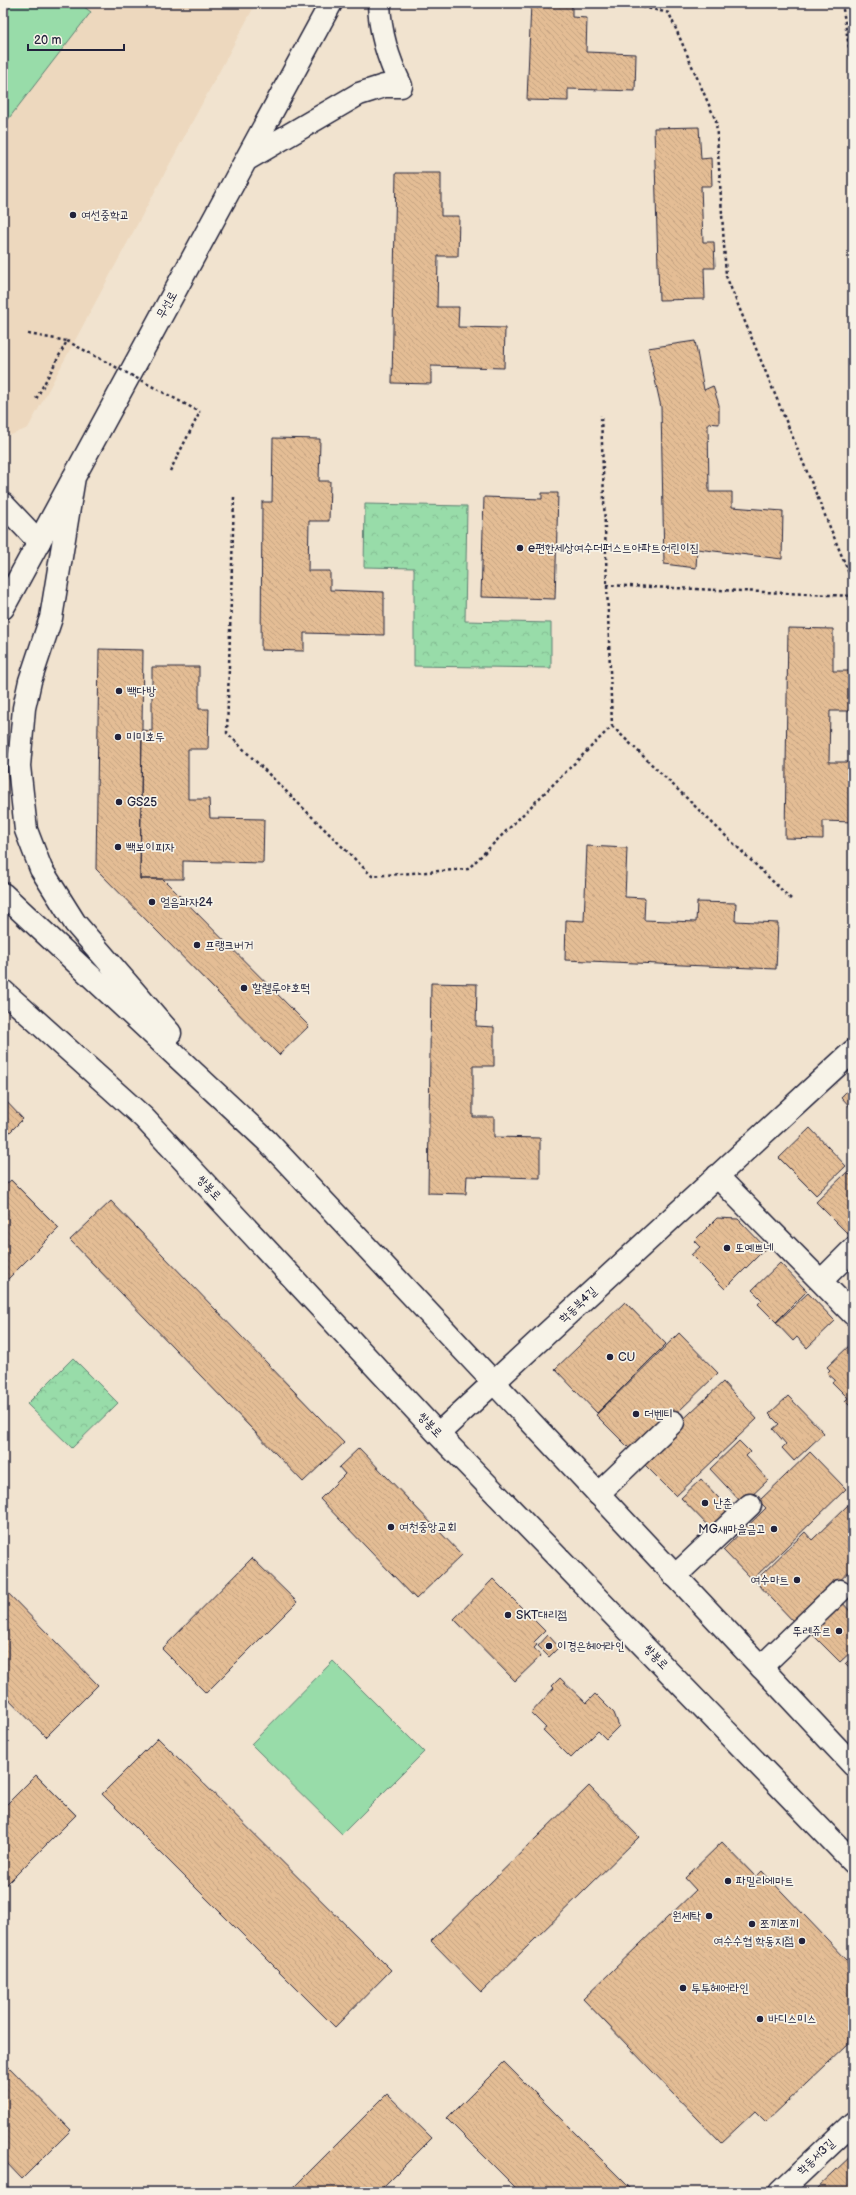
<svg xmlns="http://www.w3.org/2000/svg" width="856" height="2195" font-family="'Balsamiq Sans','Poor Story',sans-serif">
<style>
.built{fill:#edd8be}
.park{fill:url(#park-crowns);stroke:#5d7f72}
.pitch{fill:#98dca9;stroke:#5d7f72}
.building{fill:url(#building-back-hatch);stroke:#22223b}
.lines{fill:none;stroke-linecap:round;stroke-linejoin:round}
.street-casing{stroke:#22223b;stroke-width:25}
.secondary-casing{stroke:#22223b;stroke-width:25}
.path{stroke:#22223b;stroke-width:2.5;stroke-dasharray:3 3;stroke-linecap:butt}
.street{stroke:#f7f3e8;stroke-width:22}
.secondary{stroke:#f7f3e8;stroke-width:22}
.path-bridge{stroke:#22223b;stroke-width:2.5;stroke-dasharray:3 3;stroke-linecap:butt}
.poi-dot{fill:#22223b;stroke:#f7f3e8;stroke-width:1.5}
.labels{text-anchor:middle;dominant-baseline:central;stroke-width:3.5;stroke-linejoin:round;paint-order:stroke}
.poi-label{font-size:12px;fill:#22223b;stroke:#f7f3e8;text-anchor:start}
.street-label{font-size:12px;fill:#22223b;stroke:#f7f3e8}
</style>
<defs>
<pattern id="park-crowns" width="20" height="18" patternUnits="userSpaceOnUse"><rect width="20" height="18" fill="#98dca9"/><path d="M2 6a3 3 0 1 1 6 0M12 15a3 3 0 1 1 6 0" fill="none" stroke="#83bc92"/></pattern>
<pattern id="building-back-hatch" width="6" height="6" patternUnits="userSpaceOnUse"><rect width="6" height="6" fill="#e4bd95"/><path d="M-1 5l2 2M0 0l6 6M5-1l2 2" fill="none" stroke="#c3a281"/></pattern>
</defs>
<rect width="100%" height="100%" fill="#f1e3cf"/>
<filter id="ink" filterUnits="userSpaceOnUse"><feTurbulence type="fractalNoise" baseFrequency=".025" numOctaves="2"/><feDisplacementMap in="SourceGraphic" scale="8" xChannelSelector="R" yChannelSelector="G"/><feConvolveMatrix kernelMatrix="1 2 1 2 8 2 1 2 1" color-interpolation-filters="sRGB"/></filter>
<g filter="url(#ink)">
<path class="built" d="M3,3H256L28,428L11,435L3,432Z"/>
<path class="park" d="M365,504L467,506L465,621L551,623V668L414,666V568L364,567Z
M73,1358L118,1403L72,1448L27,1404Z"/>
<path class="pitch" d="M3,3H79L91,12L3,126Z
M333,1661L424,1752L342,1834L251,1744Z"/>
<path class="building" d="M531,3H572V17L587,18L586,52L636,54L635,91L568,89V101L527,100Z
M699,127L701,159L711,158L712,186H701L703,242H714L715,268H704L705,299L659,300L654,128Z
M396,173H441V216H459L458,256H438L437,307H459L458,327L505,328L504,368L431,366V384L392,383Z
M695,341L704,390L713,386L719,405V424L708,423L709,492H732V507L783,511L782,559L697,549L696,568L664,564L661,407L648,348Z
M273,438L320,439L319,481H330L329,521H309L308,571H330V590L384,592V635L304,633V651L261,650L262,502H272Z
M542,493H558L555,599L481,597L484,497L542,499Z
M788,628L833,629V671H851L850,711H830L829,762H851L853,822L823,821V839L785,838Z
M99,649L143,650L140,879H163L309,1026L279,1055L96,869Z
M152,667H199V709H209L208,749H188V799H209L210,818L264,819L263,863L183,861V879H140L142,730L152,731Z
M587,846L627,848L625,897L645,898L644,920L696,922L697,902L736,903L735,921L778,923L776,969L565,960L566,920L584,921Z
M431,983L477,984L476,1026L494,1027V1066H473V1117H494V1137L540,1138V1178L467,1176L466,1194L428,1193Z
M853,1085V1110L841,1097Z
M3,1098L23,1119L3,1139Z
M810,1128L846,1166L816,1195L779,1158Z
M847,1172L853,1178V1239L816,1202Z
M11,1180L59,1228L3,1284V1187Z
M111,1201L344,1443L303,1482L70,1240Z
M717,1218L738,1219L766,1248L725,1289L691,1255L700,1247L694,1241Z
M780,1263L807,1291L776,1322L758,1304L762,1300L752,1290Z
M808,1293L835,1321L807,1348L797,1337L793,1341L776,1323Z
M625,1302L666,1344L597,1413L555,1369Z
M679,1333L718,1373L635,1454L596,1415Z
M853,1342V1409L845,1401L848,1398L832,1382L835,1380L827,1373L830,1370L827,1367Z
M723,1382L757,1419L676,1496L640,1460Z
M788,1396L824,1433L794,1461L782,1448L786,1444L773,1429L779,1424L769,1414Z
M739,1441L750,1452L746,1456L768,1480L743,1504L710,1469Z
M359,1448L462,1555L416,1599L320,1499L345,1474L339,1467Z
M810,1452L846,1489L752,1580L723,1550L766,1508L759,1501Z
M701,1479L731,1511L712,1530L681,1498Z
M849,1504L853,1508V1568L795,1623L755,1581L805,1532L812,1540Z
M252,1558L297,1602L206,1693L162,1649Z
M493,1579L545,1631L534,1642L537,1645L534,1648L541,1656L515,1681L454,1619Z
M3,1588L98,1685L46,1737L3,1693Z
M840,1600L853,1614V1650L840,1662L808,1630Z
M548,1635L559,1647L549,1657L538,1646Z
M853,1656V1672L845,1664Z
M560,1678L586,1703L595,1694L614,1713L619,1726L606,1739L598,1731L571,1758L543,1730L546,1728L531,1713L554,1688L552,1686Z
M158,1738L391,1970L335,2027L102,1794Z
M36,1775L76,1815L3,1888V1808Z
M589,1786L639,1837L481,1992L431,1941Z
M722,1842L756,1877L762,1871L847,1960L848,1971L853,1973V2013H849L848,2044L766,2122L755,2111L721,2143L583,1999L696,1890L685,1878Z
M3,2061L71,2130L22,2179L3,2159Z
M504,2062L634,2192H520L447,2119Z
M387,2094L432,2138L378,2192H289Z
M853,2154V2192H815L816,2189Z"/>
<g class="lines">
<defs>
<path id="street" d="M3,504L39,542
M717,1176L853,1314
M821,1281L853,1249
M493,1383L853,1051
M598,1494L673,1422
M675,1576L750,1505
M761,1667L840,1591
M780,2192L853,2123"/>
<path id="secondary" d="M246,160L359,94L384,86H401C388,58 380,34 379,3
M74,477L51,618L30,681L24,708L19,766L26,830L41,869L75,923L170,1033
M3,608L331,3
M3,894L267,1141L853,1765
M3,991L144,1118L438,1434L853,1862
M438,1434L493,1383"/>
</defs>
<use href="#street" class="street-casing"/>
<use href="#secondary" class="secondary-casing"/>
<path class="path" d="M625,3L669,13L716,121L726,276L853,583
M842,3L853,73
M28,334L67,341L35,401
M170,471L200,412
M234,497L227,733L372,876L468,869L612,726L601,415
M606,585L853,596
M612,726L791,899"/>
<use href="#street" class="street"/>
<use href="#secondary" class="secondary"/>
<path class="path-bridge" d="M67,341L200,412"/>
</g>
</g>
<g class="poi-dot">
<circle cx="73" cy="215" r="4"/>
<circle cx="520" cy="548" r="4"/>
<circle cx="119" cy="691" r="4"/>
<circle cx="118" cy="737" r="4"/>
<circle cx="119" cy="802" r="4"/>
<circle cx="118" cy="847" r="4"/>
<circle cx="152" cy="902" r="4"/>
<circle cx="197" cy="945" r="4"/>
<circle cx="244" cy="988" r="4"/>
<circle cx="727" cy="1248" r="4"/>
<circle cx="610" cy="1357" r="4"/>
<circle cx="636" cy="1414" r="4"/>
<circle cx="705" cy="1503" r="4"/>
<circle cx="391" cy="1527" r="4"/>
<circle cx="774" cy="1529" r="4"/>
<circle cx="797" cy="1580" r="4"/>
<circle cx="508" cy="1615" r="4"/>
<circle cx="839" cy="1631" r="4"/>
<circle cx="549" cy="1646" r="4"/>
<circle cx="728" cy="1881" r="4"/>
<circle cx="709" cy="1916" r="4"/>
<circle cx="752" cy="1924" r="4"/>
<circle cx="802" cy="1941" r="4"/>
<circle cx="683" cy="1988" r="4"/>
<circle cx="760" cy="2019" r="4"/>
</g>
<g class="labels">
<g class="poi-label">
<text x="81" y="215">여선중학교</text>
<text x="528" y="548">e편한세상여수더퍼스트아파트어린이집</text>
<text x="127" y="691">빽다방</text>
<text x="126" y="737">미미호두</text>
<text x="127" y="802">GS25</text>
<text x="126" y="847">빽보이피자</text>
<text x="160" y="902">얼음과자24</text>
<text x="205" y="945">프랭크버거</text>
<text x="252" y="988">할렐루야호떡</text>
<text x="735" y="1248">또예쁘네</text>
<text x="618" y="1357">CU</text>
<text x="644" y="1414">더벤티</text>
<text x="713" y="1503">난춘</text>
<text x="399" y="1527">여천중앙교회</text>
<text x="766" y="1529" text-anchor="end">MG새마을금고</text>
<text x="789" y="1580" text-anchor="end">여수마트</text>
<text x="516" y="1615">SKT대리점</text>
<text x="831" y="1631" text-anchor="end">뚜레쥬르</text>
<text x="557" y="1646">이경은헤어라인</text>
<text x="736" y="1881">파밀리에마트</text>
<text x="701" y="1916" text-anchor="end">원세탁</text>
<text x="760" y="1924">쪼끼쪼끼</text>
<text x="794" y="1941" text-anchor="end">여수수협 학동지점</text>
<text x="691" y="1988">투투헤어라인</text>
<text x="768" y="2019">바디스미스</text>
</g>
<g class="street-label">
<text transform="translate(167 305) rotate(-61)">무선로</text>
<text transform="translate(209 1188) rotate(47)">쌍봉로</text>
<text transform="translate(578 1305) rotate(-43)">학동북4길</text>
<text transform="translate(430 1425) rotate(47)">쌍봉로</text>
<text transform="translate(656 1657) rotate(46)">쌍봉로</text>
<text transform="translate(816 2157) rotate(-43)">학동서3길</text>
</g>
</g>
<rect width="856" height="2195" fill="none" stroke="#f7f3e8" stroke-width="16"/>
<rect x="8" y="8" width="840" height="2179" fill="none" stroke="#22223b" stroke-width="1.5" filter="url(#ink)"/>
<path d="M28 44v6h96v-6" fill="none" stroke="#22223b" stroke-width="2"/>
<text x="34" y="44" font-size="12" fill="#22223b" stroke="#f7f3e8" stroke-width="3" paint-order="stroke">20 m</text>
</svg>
